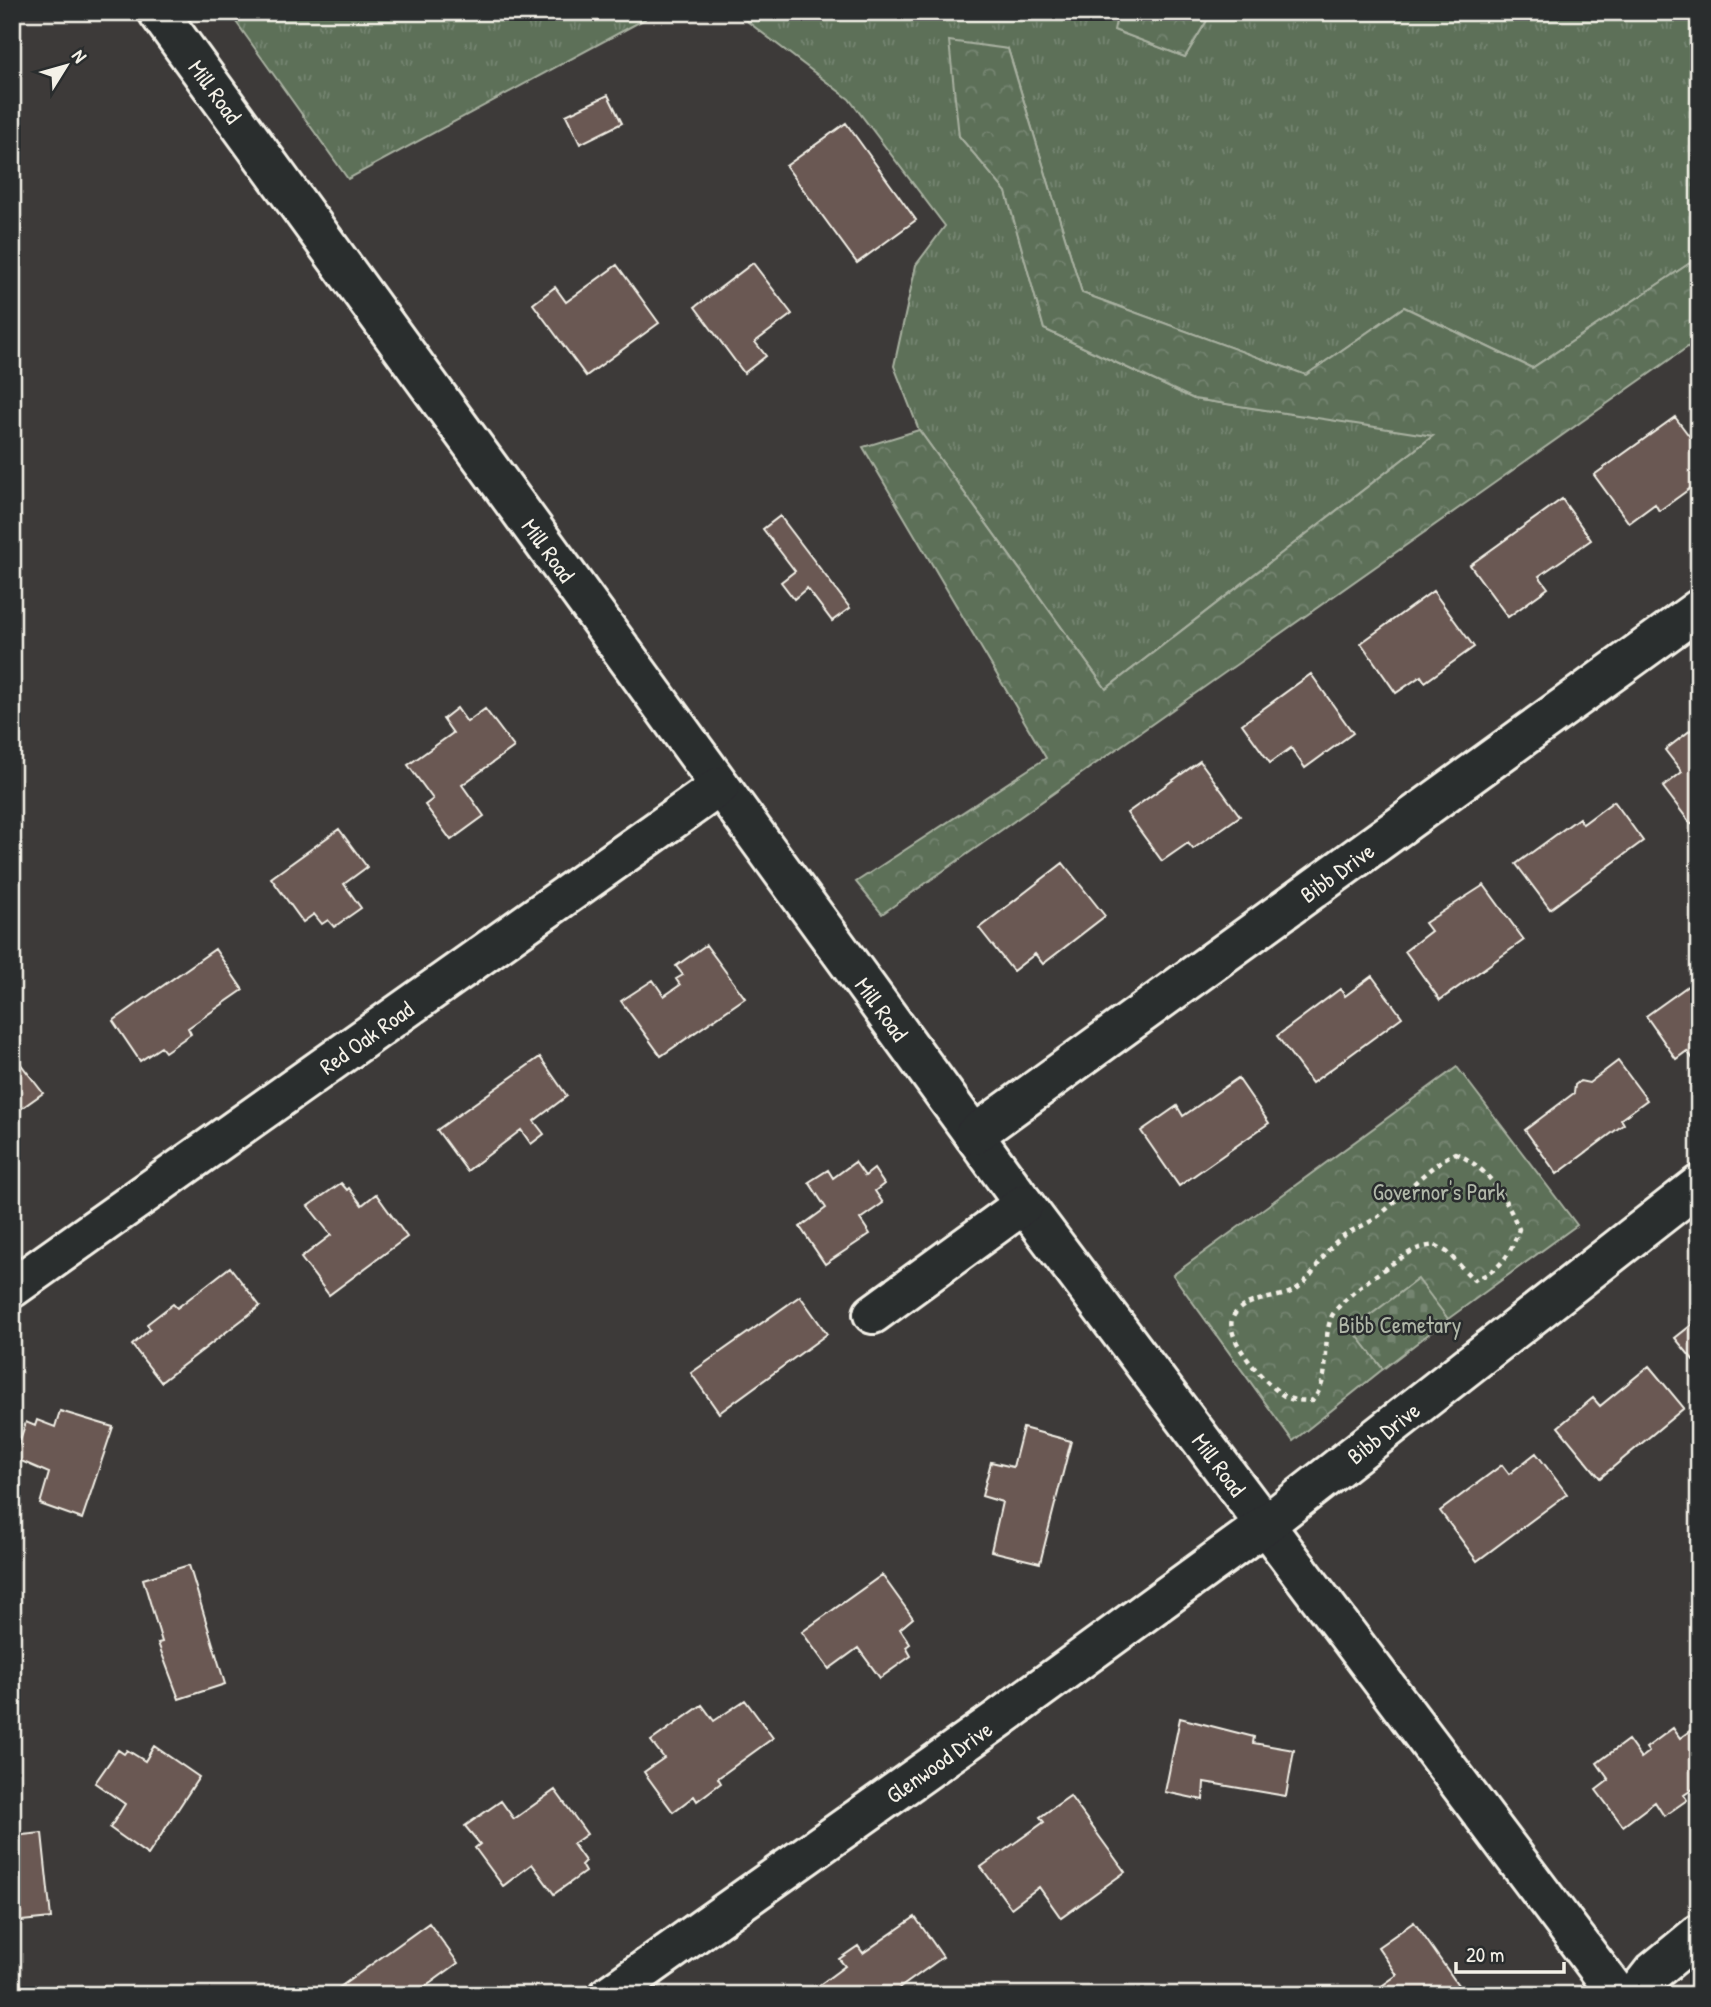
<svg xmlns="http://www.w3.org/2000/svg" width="1711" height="2007" font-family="'Patrick Hand',sans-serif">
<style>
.grass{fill:url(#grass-tufts);stroke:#a8b0a0;stroke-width:2}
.forest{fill:url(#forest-crowns);stroke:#a8b0a0;stroke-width:2}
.cemetery{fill:url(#cemetery-stones);stroke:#a8b0a0;stroke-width:2}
.building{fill:#6a5853;stroke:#f4f1e8;stroke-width:2}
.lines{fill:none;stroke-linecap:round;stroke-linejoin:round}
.minor-casing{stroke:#f4f1e8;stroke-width:44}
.path{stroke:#f4f1e8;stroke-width:4.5;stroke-dasharray:5 5;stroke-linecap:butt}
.minor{stroke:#2a2d2e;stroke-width:38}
.labels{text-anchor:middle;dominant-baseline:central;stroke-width:5;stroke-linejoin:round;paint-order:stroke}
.street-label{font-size:23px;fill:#f4f1e8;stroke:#2a2d2e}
.park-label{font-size:23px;fill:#b0b7a8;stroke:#2a2d2e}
</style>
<defs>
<pattern id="grass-tufts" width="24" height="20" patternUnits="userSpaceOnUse" patternTransform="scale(1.75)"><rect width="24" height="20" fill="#5d7059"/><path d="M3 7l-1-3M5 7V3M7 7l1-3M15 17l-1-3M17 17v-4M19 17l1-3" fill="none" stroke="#758571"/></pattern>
<pattern id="forest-crowns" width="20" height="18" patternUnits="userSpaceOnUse" patternTransform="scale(1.75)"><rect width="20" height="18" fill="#5d7059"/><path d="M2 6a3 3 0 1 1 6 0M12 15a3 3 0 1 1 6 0" fill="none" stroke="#758571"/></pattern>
<pattern id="cemetery-stones" width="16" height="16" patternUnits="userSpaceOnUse" patternTransform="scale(1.75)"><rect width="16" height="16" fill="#5d7059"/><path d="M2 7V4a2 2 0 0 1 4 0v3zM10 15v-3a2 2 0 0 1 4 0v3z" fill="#758571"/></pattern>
</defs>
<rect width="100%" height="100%" fill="#3d3a39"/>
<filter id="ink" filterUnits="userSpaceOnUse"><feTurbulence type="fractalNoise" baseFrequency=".0143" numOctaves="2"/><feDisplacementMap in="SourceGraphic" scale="14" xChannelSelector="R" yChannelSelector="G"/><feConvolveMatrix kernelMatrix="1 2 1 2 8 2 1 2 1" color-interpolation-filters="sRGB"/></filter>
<g filter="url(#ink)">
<path class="grass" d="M229,12H646L645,19L348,179Z
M735,12H1118L1115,30L1185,57L1212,12H1699V257L1532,368L1404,307L1306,375L1082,293L1008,49L959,136L1006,191L1044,329L1194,399L1434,435L1106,689L919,430L894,366L916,265L945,226L849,99Z"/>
<path class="forest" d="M1118,12H1212L1185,57L1114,30Z
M949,41L1008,49L1082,293L1306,375L1404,307L1532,368L1699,257V339L882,914L856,882L1046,758L863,447L919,430L1106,689L1433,436L1194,399L1044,329L1006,192L959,136Z
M1457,1067L1577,1225L1448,1319L1417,1280L1353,1329L1383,1369L1293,1441L1173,1275Z"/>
<path class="cemetery" d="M1418,1279L1448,1319L1383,1369L1352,1329Z"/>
<path class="building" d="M608,95L622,123L580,144L566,115Z
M846,123L916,220L857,263L786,166Z
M753,263L792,314L755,342L766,356L744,373L695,307Z
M617,265L659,323L586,376L533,304L555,287L566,302Z
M1675,417L1699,449V482L1659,511L1655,504L1629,523L1594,475Z
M1562,499L1591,540L1539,576L1548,588L1508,617L1470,565Z
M780,516L850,608L832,621L807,588L794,599L781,582L795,571L763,529Z
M1433,591L1474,647L1425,682L1421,676L1396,693L1361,643Z
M1311,674L1353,733L1305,768L1291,748L1270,763L1242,724Z
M457,708L467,722L485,709L514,747L462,785L484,816L451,840L425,805L433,799L408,765L453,733L443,719Z
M1696,726L1699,817L1691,824L1663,787L1682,772L1665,750Z
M1200,761L1240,816L1193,849L1188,843L1162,861L1127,813Z
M1614,801L1643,841L1550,909L1516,864L1579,818L1583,824Z
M339,829L367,867L344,884L361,908L334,927L328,920L322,924L314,914L303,922L271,878Z
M1063,863L1105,916L1043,964L1035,954L1013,971L979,928Z
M1484,885L1524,940L1440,1000L1405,951L1431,931L1425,923Z
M706,945L745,998L661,1056L621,1001L653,980L664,996L680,985L676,979L683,975L676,966Z
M215,949L243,990L188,1028L191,1034L165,1052L161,1047L140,1061L113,1021Z
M1372,976L1402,1017L1312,1083L1277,1036L1340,989L1345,996Z
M1699,978V1060L1696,1063L1687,1051L1676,1059L1646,1016Z
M13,1054L43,1093L12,1115V1055Z
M540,1057L567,1096L534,1121L544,1134L531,1144L521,1130L467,1171L437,1130Z
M1618,1061L1647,1100L1621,1119L1624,1124L1557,1174L1525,1130L1574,1093L1575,1085L1580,1081L1589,1083Z
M1238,1078L1269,1123L1179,1186L1141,1131L1177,1106L1183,1116Z
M855,1162L865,1176L874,1169L884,1184L875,1191L883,1203L860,1219L870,1234L825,1264L800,1227L826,1208L809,1182L828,1170L833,1178Z
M341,1183L347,1190L349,1188L362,1205L376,1194L407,1237L329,1295L301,1258L331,1235L308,1206Z
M230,1267L260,1306L161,1382L132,1345L150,1329L147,1324L173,1304L177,1308Z
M800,1296L827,1334L719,1413L691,1373Z
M1699,1319V1367L1675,1338Z
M1649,1366L1684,1408L1600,1478L1558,1427L1593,1398L1600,1406Z
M60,1411L113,1427L82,1519L40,1504L49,1473L14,1458L26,1422L35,1426L37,1420L55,1427Z
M1023,1428L1071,1441L1040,1563L991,1551L1002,1502L982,1496L991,1462L1013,1467Z
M1536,1453L1567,1494L1477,1561L1440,1511L1502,1465L1509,1474Z
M189,1565L225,1684L179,1699L158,1643L162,1642L143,1579Z
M882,1575L913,1618L900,1629L910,1644L906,1647L911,1656L880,1678L858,1648L829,1669L802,1632Z
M745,1700L773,1738L718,1778L721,1783L697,1801L694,1796L673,1812L644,1772L664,1758L651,1741L702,1705L714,1721Z
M1180,1718L1254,1737L1253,1743L1294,1750L1286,1796L1204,1782L1203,1800L1165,1792Z
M1698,1725L1699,1785L1684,1795L1687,1800L1664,1816L1655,1802L1623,1826L1596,1790L1609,1780L1597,1763L1628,1740L1641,1758L1649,1752L1646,1748L1673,1728L1680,1738Z
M154,1746L199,1777L148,1855L110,1828L125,1804L95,1783L118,1750L124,1754L127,1750L145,1761Z
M555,1790L587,1834L573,1844L585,1861L581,1865L585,1872L554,1894L532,1864L503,1886L475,1848L480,1844L465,1826L501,1801L514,1819Z
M1070,1796L1125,1872L1061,1918L1039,1887L1011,1908L981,1867L1044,1822L1040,1817Z
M42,1833L51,1918L12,1922V1836Z
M915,1917L943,1957L890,1995H824L818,1986L845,1966L839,1959L858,1946L863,1953Z
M1414,1922L1465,1995H1369L1397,1975L1378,1947Z
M429,1923L458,1963L414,1995H329Z"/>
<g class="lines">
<defs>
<g id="minor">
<path id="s1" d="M158,12L1024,1204L1618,1995"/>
<path id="s2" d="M974,1135L1699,609"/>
<path id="s3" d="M12,1288L720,786"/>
<path d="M873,1314L1024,1204"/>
<path id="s4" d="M609,1995L997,1720L1266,1524L1699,1185"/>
<path d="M1635,1995L1653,1972L1699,1934"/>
</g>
</defs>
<use href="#minor" class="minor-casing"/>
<path class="path" d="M1455,1153C1489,1168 1504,1195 1519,1229C1511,1254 1500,1271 1474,1280L1447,1252L1435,1245C1428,1246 1421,1247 1414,1250C1396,1260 1338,1299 1331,1318C1321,1345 1333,1377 1312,1401C1303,1400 1293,1401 1286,1397C1268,1387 1222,1337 1233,1317C1245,1294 1281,1302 1299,1287C1315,1274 1322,1255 1336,1242C1347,1230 1364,1227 1377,1217C1403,1197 1426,1167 1455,1153Z"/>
<use href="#minor" class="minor"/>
</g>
</g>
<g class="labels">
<g class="street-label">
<text stroke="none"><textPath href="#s1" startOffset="98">Mill Road</textPath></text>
<text stroke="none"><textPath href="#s1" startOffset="665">Mill Road</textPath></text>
<text stroke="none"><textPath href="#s2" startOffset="448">Bibb Drive</textPath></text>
<text stroke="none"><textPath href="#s1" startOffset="1232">Mill Road</textPath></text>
<text stroke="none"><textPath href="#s3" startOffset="434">Red Oak Road</textPath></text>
<text stroke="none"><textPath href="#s4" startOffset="957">Bibb Drive</textPath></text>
<text stroke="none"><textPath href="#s1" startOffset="1799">Mill Road</textPath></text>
<text stroke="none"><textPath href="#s4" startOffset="404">Glenwood Drive</textPath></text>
</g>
<g class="park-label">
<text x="1439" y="1191">Governor's Park</text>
<text x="1400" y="1324">Bibb Cemetary</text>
</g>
</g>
<rect width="1711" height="2007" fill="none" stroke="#2a2d2e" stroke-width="42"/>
<rect x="21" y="21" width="1669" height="1965" fill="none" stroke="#f4f1e8" stroke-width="2.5" filter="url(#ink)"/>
<g transform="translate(66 66) rotate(53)" stroke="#2a2d2e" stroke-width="5" paint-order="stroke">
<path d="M0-5L12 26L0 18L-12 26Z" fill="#f4f1e8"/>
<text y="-10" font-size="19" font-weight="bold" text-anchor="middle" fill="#f4f1e8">N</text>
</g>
<path d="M1456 1962v10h108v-10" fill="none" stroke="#f4f1e8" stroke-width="3.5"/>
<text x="1466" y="1962" font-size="21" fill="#f4f1e8" stroke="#2a2d2e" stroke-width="5" paint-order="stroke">20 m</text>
</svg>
